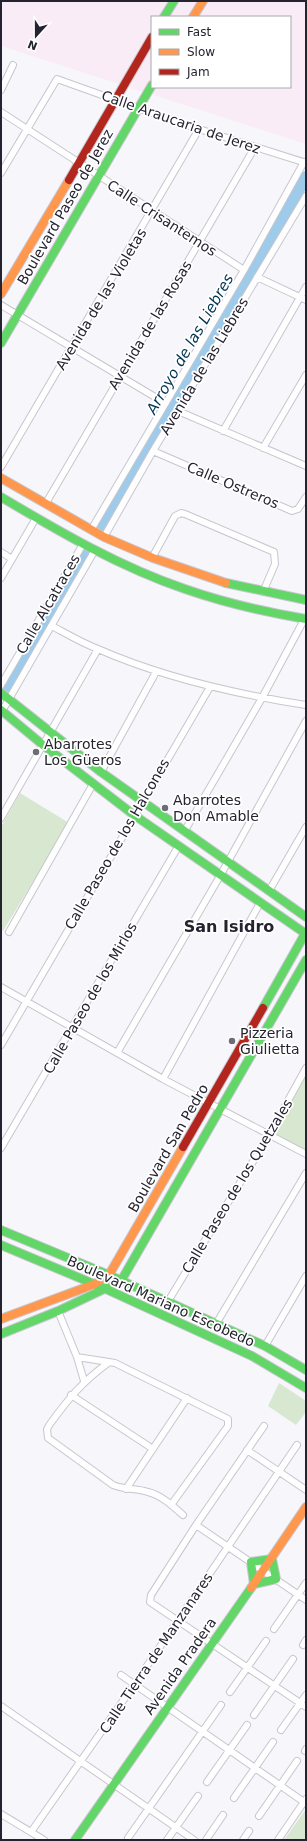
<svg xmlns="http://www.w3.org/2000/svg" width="307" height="1841" font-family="'DejaVu Sans',sans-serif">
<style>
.industrial{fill:#f9ecf6;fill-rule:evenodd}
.green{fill:#d7e7d0}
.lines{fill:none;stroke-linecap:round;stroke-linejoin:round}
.river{stroke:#9ecbea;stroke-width:12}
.street-casing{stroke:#c7c6cf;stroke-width:8}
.fast-casing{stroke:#c7c6cf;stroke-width:10}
.slow-casing{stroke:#c7c6cf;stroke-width:10}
.jam-casing{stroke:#c7c6cf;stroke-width:10}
.street{stroke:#fefefe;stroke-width:6}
.fast{stroke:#63d668;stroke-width:8}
.slow{stroke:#ff974d;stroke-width:8}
.jam{stroke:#b3261e;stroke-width:8}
.poi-dot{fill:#6e6d77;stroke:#fff;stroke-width:1.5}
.labels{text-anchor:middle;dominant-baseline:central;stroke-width:3.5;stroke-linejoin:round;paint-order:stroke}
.street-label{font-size:14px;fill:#252330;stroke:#fff}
.poi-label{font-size:14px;fill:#252330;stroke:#fff;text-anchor:start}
.water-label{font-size:15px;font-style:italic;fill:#003551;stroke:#fff}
.quarter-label{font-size:16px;font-weight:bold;fill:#252330;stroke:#fff}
</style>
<rect width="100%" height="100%" fill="#f6f6fb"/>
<path class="industrial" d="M1,1H306V144L1,46ZM152,17H290V87H152Z"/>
<path class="green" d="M20,793L69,823L3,931L1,930V827Z
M306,1071V1150L273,1133Z
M279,1383L306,1401V1412L296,1425L268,1406Z
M306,1809V1840H284Z"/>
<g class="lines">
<path class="river" d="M101,528L306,177
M7,688L86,553"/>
<defs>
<path id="street" d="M1,90L13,65
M1,112L244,270
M1,173L57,79L180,123L306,163
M257,277L306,300
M1,305L165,403
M178,411L306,466
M223,431L306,287
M263,448L306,375
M153,451L292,511L298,509L306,497
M1,467L199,129
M46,503L255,147
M91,530L244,270L304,162
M104,537L153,451L306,196
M1,552L12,559
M152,558L175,516L181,513L185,514L274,552L275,564L263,592
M1,578L36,518
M52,626C67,634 82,643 98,649C164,678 235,694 306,705
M1,685L83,544
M1,713L95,550
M101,772L156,672
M1,818L98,649
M184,832L262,698L305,618
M269,891L306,827
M9,932L93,784
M1,987L163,1079L306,1154
M1,1045L210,687
M117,1053L220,876L306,721
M163,1079L260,903
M1,1148L178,847
M167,1303L269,1135L306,1068
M58,1311L77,1357L84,1381
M216,1324L306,1173
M265,1346L306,1276
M77,1357L115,1363L228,1419V1426L171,1505
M108,1363C82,1382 69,1398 50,1424L47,1429L48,1438L113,1485C125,1490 136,1488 148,1492C161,1495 173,1506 183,1515
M71,1395L153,1449
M264,1426L196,1525L151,1595L150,1602L306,1707
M247,1450L306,1490
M126,1489L187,1398
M196,1525L306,1600
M274,1629L306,1583
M303,1645L306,1640
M121,1675L304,1802
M230,1692L266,1641
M1,1706L194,1840
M254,1715L293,1659
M281,1730L306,1695
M305,1751L306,1749
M207,1782L247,1725
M234,1798L273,1742
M1,1814L44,1840
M259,1816L297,1761
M31,1832L134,1685L297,1445
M128,1838L221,1705
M167,1840L198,1796
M206,1840L223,1815
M243,1840L249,1831
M278,1840L306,1799"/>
<path id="fast" d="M164,17L174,1
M1,343L152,85
M1,497C60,532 120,567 185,589C225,603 265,612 306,619
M226,583L306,600
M1,693L101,772L306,917
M1,710L43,745L134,815L306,934
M263,1008L306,932
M1,1230L109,1275L265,1346L306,1370
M1,1245L106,1289L252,1356L306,1388
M1,1334L58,1311L121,1281L306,960
M272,1559L276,1579L254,1584L251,1562Z
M75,1840L251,1588"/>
<path id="slow" d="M193,17L203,1
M1,294L69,180
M1,478L104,537L153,558L226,583
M1,1319L95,1284L109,1275L183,1147
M251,1588L306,1507"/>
<path id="jam" d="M69,180L152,37
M183,1147L263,1008"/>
</defs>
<use href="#street" class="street-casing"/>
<use href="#fast" class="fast-casing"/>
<use href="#slow" class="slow-casing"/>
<use href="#jam" class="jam-casing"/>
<use href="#street" class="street"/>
<use href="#fast" class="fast"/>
<use href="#slow" class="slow"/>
<use href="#jam" class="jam"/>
</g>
<g class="poi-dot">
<circle cx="36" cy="752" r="4"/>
<circle cx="165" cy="808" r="4"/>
<circle cx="232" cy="1041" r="4"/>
</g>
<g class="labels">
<g class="street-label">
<text transform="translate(181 122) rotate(19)">Calle Araucaria de Jerez</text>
<text transform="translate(65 207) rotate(-60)">Boulevard Paseo de Jerez</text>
<text transform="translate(162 218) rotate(33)">Calle Crisantemos</text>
<text transform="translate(101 299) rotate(-59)">Avenida de las Violetas</text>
<text transform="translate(150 325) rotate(-59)">Avenida de las Rosas</text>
<text transform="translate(204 366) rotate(-59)">Avenida de las Liebres</text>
<text transform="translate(233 485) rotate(23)">Calle Ostreros</text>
<text transform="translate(48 604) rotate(-60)">Calle Alcatraces</text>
<text transform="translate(117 844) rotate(-60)">Calle Paseo de los Halcones</text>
<text transform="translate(90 998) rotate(-60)">Calle Paseo de los Mirlos</text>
<text transform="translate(168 1148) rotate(-60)">Boulevard San Pedro</text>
<text transform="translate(237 1186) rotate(-59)">Calle Paseo de los Quetzales</text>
<text transform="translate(161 1301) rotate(24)">Boulevard Mariano Escobedo</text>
<text transform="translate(156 1653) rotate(-56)">Calle Tierra de Manzanares</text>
<text transform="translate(180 1666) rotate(-55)">Avenida Pradera</text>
</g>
<g class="poi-label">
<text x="44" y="744">Abarrotes<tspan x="44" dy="16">Los Güeros</tspan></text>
<text x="173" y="800">Abarrotes<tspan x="173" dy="16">Don Amable</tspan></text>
<text x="240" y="1033">Pizzeria<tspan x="240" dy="16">Giulietta</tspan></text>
</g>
<g class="water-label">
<text transform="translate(190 344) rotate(-60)">Arroyo de las Liebres</text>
</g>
<g class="quarter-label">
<text x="229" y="926">San Isidro</text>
</g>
</g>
<rect width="307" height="1841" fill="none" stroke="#252330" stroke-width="4"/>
<rect x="151" y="16" width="140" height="72" fill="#ffffff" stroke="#a8a7ac"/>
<rect x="159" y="29" width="20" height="6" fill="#63d668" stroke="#a8a7ac"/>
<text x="187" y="36" font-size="12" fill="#252330">Fast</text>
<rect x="159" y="49" width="20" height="6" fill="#ff974d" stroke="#a8a7ac"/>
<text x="187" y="56" font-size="12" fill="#252330">Slow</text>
<rect x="159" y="69" width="20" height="6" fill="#b3261e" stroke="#a8a7ac"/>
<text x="187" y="76" font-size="12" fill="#252330">Jam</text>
<g transform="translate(36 36) rotate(201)" stroke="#ffffff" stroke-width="3" paint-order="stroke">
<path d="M0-3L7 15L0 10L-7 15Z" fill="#252330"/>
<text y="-6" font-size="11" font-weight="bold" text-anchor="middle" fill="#252330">N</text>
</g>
</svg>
